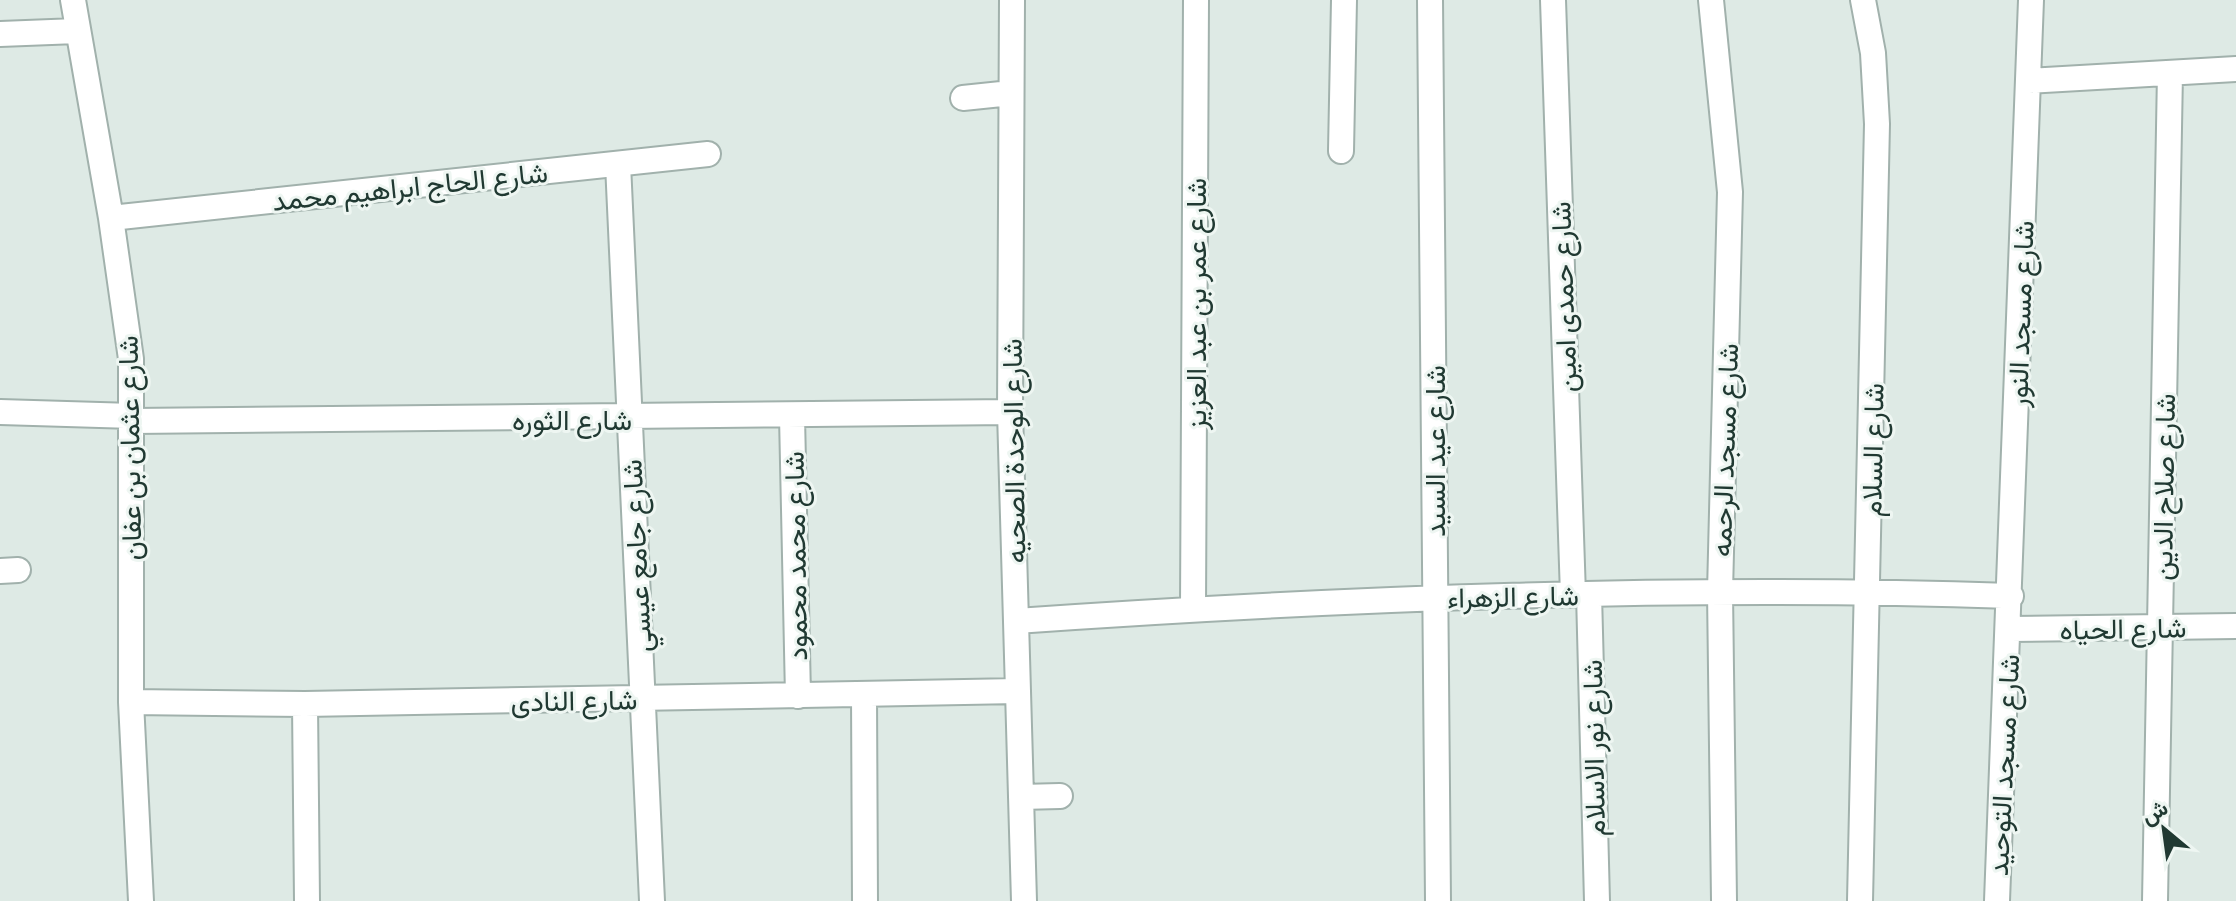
<svg xmlns="http://www.w3.org/2000/svg" width="2236" height="901" font-family="'Titillium Web',Vazirmatn,sans-serif">
<style>
.lines{fill:none;stroke-linecap:round;stroke-linejoin:round}
.minor-casing{stroke:#a1b1ac;stroke-width:28}
.minor{stroke:#fff;stroke-width:24}
.labels{text-anchor:middle;dominant-baseline:central;stroke-width:6;stroke-linejoin:round;paint-order:stroke}
.street-label{font-size:28px;fill:#203932;stroke:#eef6f2}
</style>
<rect width="100%" height="100%" fill="#deeae5"/>
<g class="lines">
<defs>
<path id="minor" d="M73,0L111,218L131,359V702L141,901
M1012,0L1010,412L1024,901
M1430,0L1438,901
M1553,0L1573,595
M1711,0L1730,192L1720,592L1724,901
M0,34L77,31
M2029,81L2236,69
M963,98L1011,93
M1341,151L1344,0
M618,164L652,901
M111,218L708,154
M0,412L133,416
M792,416L798,696
M133,421L1010,412
M0,571L18,570
M1589,594L1597,901
M1193,608L1196,0
M1016,621C1347,598 1679,585 2011,596
M2010,629L2236,626
M864,694L865,901
M131,702L305,704L1018,691
M305,704L307,901
M1021,797L1060,796
M1860,901L1877,124L1873,53L1863,0
M1997,901L2031,0
M2155,901L2170,73"/>
</defs>
<use href="#minor" class="minor-casing"/>
<use href="#minor" class="minor"/>
</g>
<g class="labels">
<g class="street-label">
<text transform="translate(410 186) rotate(-6)">شارع الحاج ابراهيم محمد</text>
<text transform="translate(1563 297) rotate(-92)">شارع حمدى امين</text>
<text transform="translate(1195 304) rotate(-90)">شارع عمر بن عبد العزيز</text>
<text transform="translate(2020 314) rotate(-88)">شارع مسجد النور</text>
<text x="572" y="419">شارع الثوره</text>
<text transform="translate(129 448) rotate(-91)">شارع عثمان بن عفان</text>
<text transform="translate(1724 450) rotate(-88)">شارع مسجد الرحمه</text>
<text transform="translate(1872 450) rotate(-89)">شارع السلام</text>
<text transform="translate(1013 451) rotate(-91)">شارع الوحدة الصحيه</text>
<text transform="translate(1434 451) rotate(-90)">شارع عيد السيد</text>
<text transform="translate(2163 487) rotate(-89)">شارع صلاح الدين</text>
<text transform="translate(636 556) rotate(-93)">شارع جامع عيسي</text>
<text transform="translate(795 556) rotate(-91)">شارع محمد محمود</text>
<text transform="translate(1513 596) rotate(-1)">شارع الزهراء</text>
<text transform="translate(2123 628) rotate(-1)">شارع الحياه</text>
<text transform="translate(574 700) rotate(-1)">شارع النادى</text>
<text transform="translate(1593 748) rotate(-91)">شارع نور الاسلام</text>
<text transform="translate(2003 765) rotate(-87)">شارع مسجد التوحيد</text>
</g>
</g>
<g transform="translate(2164 829) rotate(331)" stroke="#eef6f2" stroke-width="6" paint-order="stroke">
<path d="M0-6L14 30L0 20L-14 30Z" fill="#203932"/>
<text y="-12" font-size="22" font-weight="bold" text-anchor="middle" fill="#203932">ش</text>
</g>
</svg>
